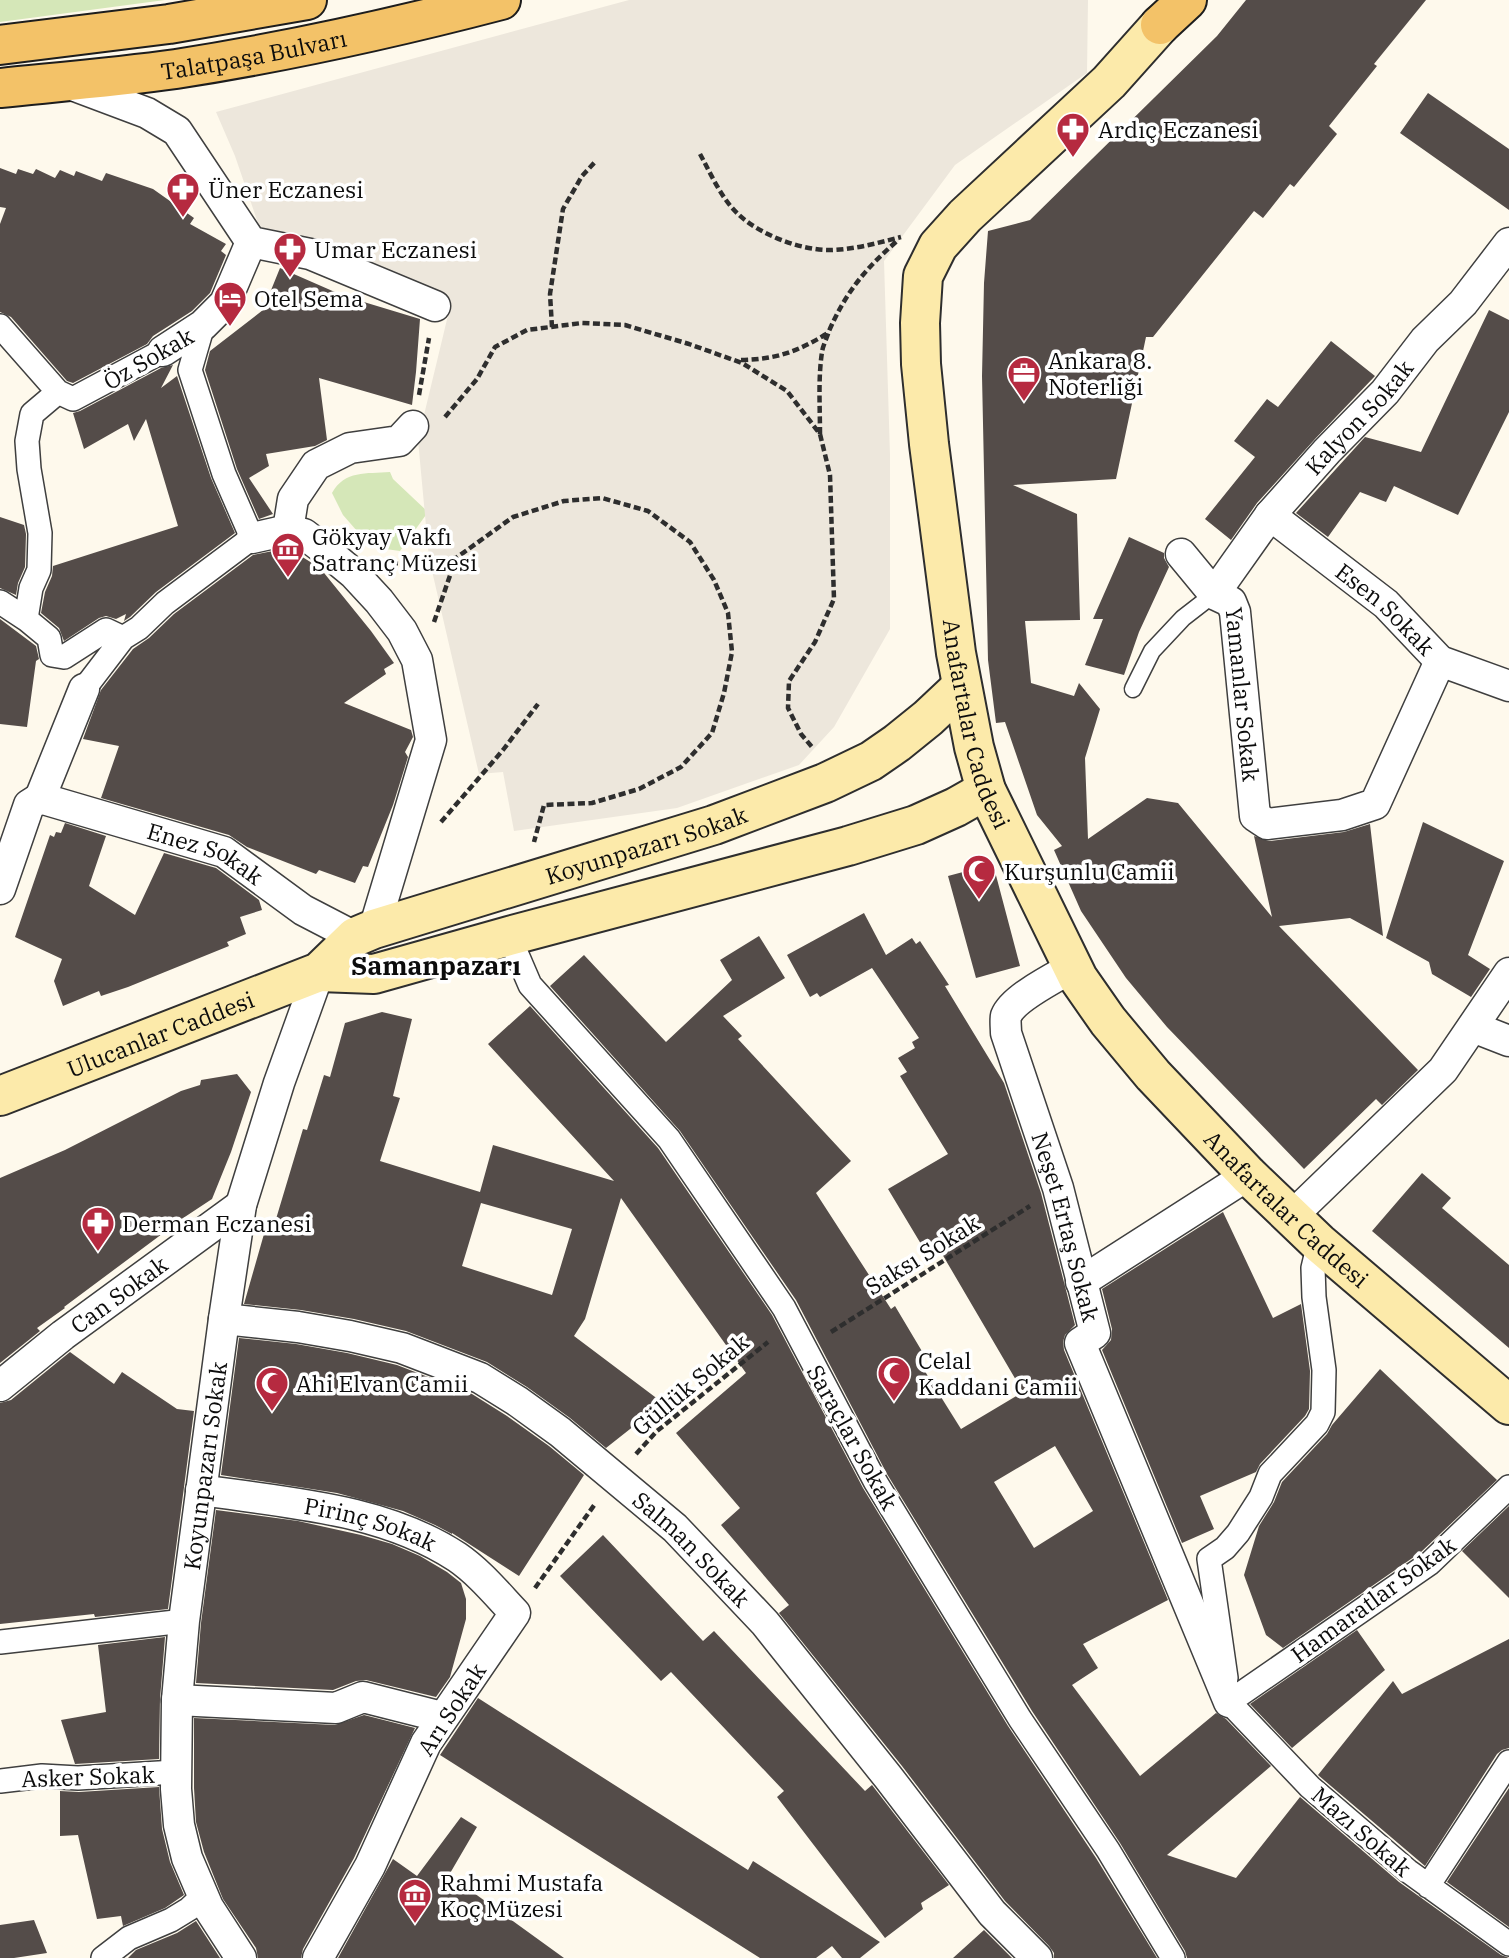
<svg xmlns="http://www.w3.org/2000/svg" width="1509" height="1958" font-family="'IBM Plex Serif',serif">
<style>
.green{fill:#d5e7b8}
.plaza{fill:#ede7dc}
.building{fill:#544c49;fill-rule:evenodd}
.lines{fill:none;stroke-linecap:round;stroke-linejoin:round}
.service-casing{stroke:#3f3f3f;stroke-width:19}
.pedestrian-casing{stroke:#3f3f3f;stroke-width:26}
.minor-casing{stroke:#3f3f3f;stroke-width:33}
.secondary-casing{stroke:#2e2e2e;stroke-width:42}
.primary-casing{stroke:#1d1d1d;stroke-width:42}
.path{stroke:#2e2e2e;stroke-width:4.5;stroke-dasharray:7 3.5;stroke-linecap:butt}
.service{stroke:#fff;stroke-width:16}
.pedestrian{stroke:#fff;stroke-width:23}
.minor{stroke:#fff;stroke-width:30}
.secondary{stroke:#fceaaa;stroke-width:38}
.primary{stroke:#f3c268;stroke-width:38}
.labels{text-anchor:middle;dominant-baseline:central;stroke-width:7;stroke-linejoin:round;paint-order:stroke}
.street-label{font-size:23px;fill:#0c0c0c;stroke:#fff}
.poi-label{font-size:23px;fill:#0c0c0c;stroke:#fff;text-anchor:start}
.quarter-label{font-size:26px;font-weight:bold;fill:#0c0c0c;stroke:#fff}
</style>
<rect width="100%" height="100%" fill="#fef9ec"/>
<path class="green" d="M0,0H165L0,22Z
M390,472L393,479L428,512L400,551L371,547L343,515L332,493C345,470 366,474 390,472Z"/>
<path class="plaza" d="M629,0H1088L1087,73L955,165L884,261L890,455V629L834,727L799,765L677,808L514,831L503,772L479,774L429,558L418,440L450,307L259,226L235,156L216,112Z"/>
<path class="building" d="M1246,0H1426L1374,64L1377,66L1329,126L1337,134L1294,187L1290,184L1263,218L1254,211L1153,337H1146L1116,479L1013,485L1077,514L1080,620L1025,621L1031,683L1074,696L1079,683L1100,709L1085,758L1088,839L1147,798L1178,803L1272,917L1254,836L1269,841L1344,832L1370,824L1383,936L1350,918L1279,926L1418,1070L1382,1105L1376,1099L1304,1169L1167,1027L1126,978L1081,911L1054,850L1062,846L1037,815L1005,722L996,723L988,660L982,376L984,283L988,231L1030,220L1217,36Z
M1428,93L1509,149V210L1400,133Z
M0,168L16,174L18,169L33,174L36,169L55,178L60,170L74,176L76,171L102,181L106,173L153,189L194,218L190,224L226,244L221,251L226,255L210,293L192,311L153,336L147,344L73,383L67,381L11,317L0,312V224L6,208L0,207Z
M280,268L344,296L420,319L416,372L412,405L319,378L327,440L315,446L266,454L269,466L249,478L273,514L259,519L237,469L205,370L210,351L263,310Z
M1489,310L1509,320V412L1458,515L1394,486L1386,502L1360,492L1328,537L1296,513L1365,437L1421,452Z
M1331,341L1375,376L1315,439L1257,503L1231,540L1205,519L1255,457L1234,441L1267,399L1278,407Z
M173,365L161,388L177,376L211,478L235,533L156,592L130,617L124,621L126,614L116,619L106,616L99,618L64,641L59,628L41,613L45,592L52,576L53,566L178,526L146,419L134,441L128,424L84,449L73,413L80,411L161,368Z
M0,517L24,525L26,534L25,567L18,583L16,595L0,588Z
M1129,537L1164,553V558L1169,567L1139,632L1124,675L1085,665L1103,619H1093Z
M288,548L320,568L371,631L394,663L384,669L386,674L344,703L411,730L413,737L405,752L408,757L393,805L368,867L363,866L355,883L319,870L316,874L247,847L229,835L101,798L119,746L83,739L101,690L133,649L149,638L174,614L253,555Z
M0,619L36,646L39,659L36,661L27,727L0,724Z
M1423,822L1504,861L1468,955L1490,969L1471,997L1432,974L1429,962L1386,938Z
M65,823L106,836L89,886L135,915L164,853L216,868L259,900L262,910L240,917L246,934L227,942L229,946L128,987L101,996L99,991L63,1006L54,981L62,959L15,937L50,835L54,837L56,832L61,833Z
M993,864L1020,966L976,978L948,876Z
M864,913L886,955L912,938L916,944L920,941L949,985L945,986L1004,1083L1041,1193L1075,1325L1065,1335L1063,1342L1064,1350L1168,1600L1083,1644L1098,1668L1072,1685L1140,1776L1216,1713L1226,1719L1271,1766L1167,1855L1236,1878L1300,1797L1399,1882L1501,1955L1509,1958H1187L1185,1951L1120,1843L1032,1711L887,1474L796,1300L680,1131L550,986L584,955L666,1042L732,980L720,960L759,936L785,978L723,1016L742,1036L738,1039L851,1161L816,1193L891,1309L895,1306L923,1353L916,1357L961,1429L1023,1392L938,1247L927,1254L888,1189L948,1154L900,1076L907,1072L898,1058L915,1048L912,1042L919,1038L872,968L820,997L817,993L810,997L787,955ZM1055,1446L1093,1511L1034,1548L994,1482Z
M530,1006L658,1148L772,1315L863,1488L1008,1726L1096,1858L1157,1958H1054V1953L1049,1946L1005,1901L902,1766L779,1613L789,1605L721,1525L740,1508L676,1433L746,1373L621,1198L585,1319L574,1336L663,1403L606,1448L570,1418L527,1387L487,1362L406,1331L354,1319L301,1310L244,1304L266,1227L273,1229L303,1129L307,1130L324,1075L330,1077L345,1023L382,1012L412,1019L393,1096L400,1098L380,1161L480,1192L493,1145L614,1181L488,1044ZM481,1203L572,1229L552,1295L462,1266Z
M237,1074L251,1092L231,1152L212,1199L165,1230L166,1231L64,1307L65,1308L37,1328L40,1331L0,1363V1178L65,1150L181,1091L200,1085L201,1080Z
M1422,1173L1451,1198L1442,1208L1509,1265V1348L1372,1231Z
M1223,1212L1273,1318L1301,1304L1310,1371L1309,1409L1305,1416L1260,1464L1256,1472L1200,1496L1214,1529L1182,1543L1102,1350L1111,1340L1112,1329L1102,1289Z
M239,1338L296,1344L347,1353L397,1365L472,1394L507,1416L549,1446L584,1475L519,1576L452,1533V1534L435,1525L403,1511L337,1493L221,1475Z
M70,1352L114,1384L122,1372L177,1409L194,1411L168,1609L95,1617L94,1614L0,1624V1403L11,1400Z
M1380,1369L1497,1480L1421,1552L1283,1648L1266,1635L1244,1575L1259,1526L1274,1502L1282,1482L1327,1434L1332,1425Z
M1509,1506V1598L1462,1551Z
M216,1510L298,1521L361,1535L392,1544L420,1556L447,1572L461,1583L466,1599V1619L450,1677L436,1697L366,1680L356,1681L333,1690L196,1683L201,1623Z
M603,1535L703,1641L714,1631L865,1791L872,1785L949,1885L921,1903L923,1909L885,1938L777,1797L784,1791L671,1672L661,1681L560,1576Z
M1357,1630L1385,1670L1292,1748L1250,1704Z
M165,1637L160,1699L159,1759L75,1764L61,1720L106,1712L98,1645Z
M1509,1639V1748L1502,1750L1497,1754L1425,1866L1318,1775L1393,1681L1402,1694Z
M478,1698L748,1870L753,1861L880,1942L860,1958H842L832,1946L816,1958H760L440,1755Z
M364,1715L415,1728L354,1858L303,1949L301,1958H258L256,1948L223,1899L204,1852L196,1822L194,1788V1718L335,1725Z
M159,1787L162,1829L170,1862L184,1895L165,1908L123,1926L121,1916L97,1919L78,1835L60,1836V1791L79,1792Z
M1509,1788V1927L1447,1882Z
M461,1817L477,1827L449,1875L564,1958H338L393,1859L417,1876Z
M34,1920L47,1953L14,1958H0V1925Z
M196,1921L220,1958H128L136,1950L177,1933Z
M984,1930L1012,1958H953Z"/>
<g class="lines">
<defs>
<path id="service" d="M1133,689L1152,651L1183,618L1214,594"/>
<path id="pedestrian" d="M0,326L58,392
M0,602L26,619L49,638L52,655L64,657L106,630L123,638
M26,619L31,588L39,570L40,533L29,469L27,441L32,414L58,392L73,399L163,351
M84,689L123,638L139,628L165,603L252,538L224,474L190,370L203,325
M509,936L530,985L669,1139L784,1308L875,1481L1020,1719L1108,1850L1173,1958
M0,1642L184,1621
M1226,1678L1209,1559L1225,1548L1238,1533L1261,1497L1270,1474L1317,1424L1323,1412L1324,1370L1314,1297L1313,1268L1319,1243
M1229,1702L1310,1787L1408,1871L1509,1944
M1229,1702L1430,1563L1509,1487
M0,1781L42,1776L78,1778L175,1772
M1428,1886L1509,1762
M103,1958L129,1938L171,1920L189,1909L203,1896"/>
<g id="minor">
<path d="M67,83L147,113L177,131L251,242L310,254L435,306"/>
<path d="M163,351L203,325L225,303L251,242"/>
<path id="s1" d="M1270,515L1386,604L1440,661L1509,686"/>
<path d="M288,530L293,499L316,465L350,448L399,441L413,426"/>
<path d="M252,538L288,530L304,534L325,550L354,574L379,601L402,631L417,660L431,740L374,929"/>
<path id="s2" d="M1181,554L1214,594L1231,602L1235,612L1255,816L1267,824L1342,815L1375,804L1440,661"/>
<path id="s3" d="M1214,594L1270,515L1327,451L1385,392L1425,340L1463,303L1509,243"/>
<path id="s4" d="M40,798L224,852L303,910L355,937"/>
<path d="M40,798L84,689"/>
<path d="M0,889L29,805L40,798"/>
<path id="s5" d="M1073,967C1056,977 1013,998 1006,1016C1005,1020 1006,1028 1006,1033L1058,1188L1095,1333L1080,1343L1229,1702"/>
<path d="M1473,1027L1509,1041"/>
<path d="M1291,1217L1443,1070L1509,973"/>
<path d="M1081,1282L1248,1175"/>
<path id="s6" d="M224,1319L298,1327L350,1336L402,1348L480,1378L517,1401L560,1432L675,1528L765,1623L888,1777L992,1913L1037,1958"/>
<path id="s7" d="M0,1386L63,1335L241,1205"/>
<path id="s8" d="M201,1490C288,1503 382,1508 457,1557C479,1572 497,1594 515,1613L426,1743L370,1866L318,1958"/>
<path d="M177,1700L336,1708L363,1697L442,1717"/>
<path id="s9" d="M241,1958L208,1907L187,1858L179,1825L176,1789L177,1700L184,1621L224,1319L241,1205L279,1083L319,972"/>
</g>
<g id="secondary">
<path id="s10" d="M1160,25L1109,82L965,216L938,246L923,276L920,323L921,364L929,444L956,653L974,747L986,790L1078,978L1108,1021L1153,1075L1248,1175L1319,1243L1509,1405"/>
<path d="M319,972L374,974L509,936L848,846L916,825L956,807L986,790"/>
<path id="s11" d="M0,1096L319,972L355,937L374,929L714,825L825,783L871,761L897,743L928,718L961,687"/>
</g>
<g id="primary">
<path d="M1160,25L1187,0"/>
<path d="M0,45L169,24L307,0"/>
<path id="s12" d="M0,88C59,82 118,77 176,69C285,52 394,28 501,0"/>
</g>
</defs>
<use href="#service" class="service-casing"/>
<use href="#pedestrian" class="pedestrian-casing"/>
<use href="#minor" class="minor-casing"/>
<use href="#secondary" class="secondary-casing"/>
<use href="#primary" class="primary-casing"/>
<path class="path" d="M700,154C711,174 721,198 738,214C760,235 802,251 832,250C856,249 878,243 901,237
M552,327L550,294L563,209L582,176L595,162
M741,360C777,359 797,352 828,333
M419,395L429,338
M445,417L477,379L495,347L527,330L582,323L625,325L689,344L742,363L787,391L820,434L830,475L834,599L815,642L789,681L788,708L801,734L812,747
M820,434C820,406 818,379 822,352C823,345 827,338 829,331C846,292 865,269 897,241
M391,563L413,565L455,558
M434,622L456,558L513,517L564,501L602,498L648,511L690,542L714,580L728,613L732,652L724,693L712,733L681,767L639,789L592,803L544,805L534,842
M441,822L503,750L538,704
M831,1332L1030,1206
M636,1454L657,1431L768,1342
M535,1588L595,1504"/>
<use href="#service" class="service"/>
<use href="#pedestrian" class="pedestrian"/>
<use href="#minor" class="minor"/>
<use href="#secondary" class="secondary"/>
<use href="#primary" class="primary"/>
</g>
<defs>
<symbol id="pharmacy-pin" viewBox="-11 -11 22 30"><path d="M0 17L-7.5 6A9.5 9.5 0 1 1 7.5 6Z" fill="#b62a40" stroke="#fff"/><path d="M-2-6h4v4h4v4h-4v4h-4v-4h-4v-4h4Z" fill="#fff"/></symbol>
<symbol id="hotel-pin" viewBox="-11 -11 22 30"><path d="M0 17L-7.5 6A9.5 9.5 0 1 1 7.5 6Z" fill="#b62a40" stroke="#fff"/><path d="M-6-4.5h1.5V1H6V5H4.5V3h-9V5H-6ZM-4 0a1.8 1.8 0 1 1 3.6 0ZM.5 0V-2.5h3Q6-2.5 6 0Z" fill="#fff"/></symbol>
<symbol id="office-pin" viewBox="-11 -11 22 30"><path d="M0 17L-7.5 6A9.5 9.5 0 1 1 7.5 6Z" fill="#b62a40" stroke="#fff"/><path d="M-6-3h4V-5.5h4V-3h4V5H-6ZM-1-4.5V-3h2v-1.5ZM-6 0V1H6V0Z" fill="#fff"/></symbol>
<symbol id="museum-pin" viewBox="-11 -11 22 30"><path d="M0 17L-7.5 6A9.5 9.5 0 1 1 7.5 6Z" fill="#b62a40" stroke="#fff"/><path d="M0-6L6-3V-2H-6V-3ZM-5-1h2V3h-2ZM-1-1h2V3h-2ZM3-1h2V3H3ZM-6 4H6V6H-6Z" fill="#fff"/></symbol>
<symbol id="mosque-pin" viewBox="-11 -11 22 30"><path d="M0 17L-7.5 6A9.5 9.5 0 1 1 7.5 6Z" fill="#b62a40" stroke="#fff"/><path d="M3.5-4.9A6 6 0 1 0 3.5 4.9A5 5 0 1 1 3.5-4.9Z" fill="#fff"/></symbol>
</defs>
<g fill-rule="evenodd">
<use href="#pharmacy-pin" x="1054" y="110" width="38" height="52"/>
<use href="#pharmacy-pin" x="164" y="170" width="38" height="52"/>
<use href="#pharmacy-pin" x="271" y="230" width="38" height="52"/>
<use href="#hotel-pin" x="211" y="279" width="38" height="52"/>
<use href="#office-pin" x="1005" y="354" width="38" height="52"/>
<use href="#museum-pin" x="269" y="530" width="38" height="52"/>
<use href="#mosque-pin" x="960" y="852" width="38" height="52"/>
<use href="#pharmacy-pin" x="79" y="1204" width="38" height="52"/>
<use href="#mosque-pin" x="875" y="1354" width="38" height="52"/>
<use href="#mosque-pin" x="253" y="1364" width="38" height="52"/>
<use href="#museum-pin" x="396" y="1876" width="38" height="52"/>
</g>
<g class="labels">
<g class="street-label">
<text stroke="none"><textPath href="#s12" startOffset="256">Talatpaşa Bulvarı</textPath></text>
<text transform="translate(148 358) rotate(-30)">Öz Sokak</text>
<text stroke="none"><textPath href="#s3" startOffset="229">Kalyon Sokak</textPath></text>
<text stroke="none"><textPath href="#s1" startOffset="149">Esen Sokak</textPath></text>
<text stroke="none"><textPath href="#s2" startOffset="164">Yamanlar Sokak</textPath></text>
<text stroke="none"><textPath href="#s10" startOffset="800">Anafartalar Caddesi</textPath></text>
<text stroke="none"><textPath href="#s11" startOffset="698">Koyunpazarı Sokak</textPath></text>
<text stroke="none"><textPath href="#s4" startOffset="175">Enez Sokak</textPath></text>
<text stroke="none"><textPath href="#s11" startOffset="172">Ulucanlar Caddesi</textPath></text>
<text stroke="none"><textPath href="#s10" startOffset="1388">Anafartalar Caddesi</textPath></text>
<text stroke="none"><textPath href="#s5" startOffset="304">Neşet Ertaş Sokak</textPath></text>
<text transform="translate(922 1254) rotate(-32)">Saksı Sokak</text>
<text stroke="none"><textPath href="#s7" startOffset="150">Can Sokak</textPath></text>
<text transform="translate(690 1384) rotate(-40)">Güllük Sokak</text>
<text transform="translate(853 1437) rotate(61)">Saraçlar Sokak</text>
<text stroke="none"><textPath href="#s9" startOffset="509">Koyunpazarı Sokak</textPath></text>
<text stroke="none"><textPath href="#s8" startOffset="173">Pirinç Sokak</textPath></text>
<text stroke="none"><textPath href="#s6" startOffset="537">Salman Sokak</textPath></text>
<text transform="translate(1373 1599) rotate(-36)">Hamaratlar Sokak</text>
<text transform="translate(451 1709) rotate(-57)">Arı Sokak</text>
<text transform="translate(88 1776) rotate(-2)">Asker Sokak</text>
<text transform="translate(1362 1831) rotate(41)">Mazı Sokak</text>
</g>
<g class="poi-label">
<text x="1098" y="129">Ardıç Eczanesi</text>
<text x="208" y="189">Üner Eczanesi</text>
<text x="314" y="249">Umar Eczanesi</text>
<text x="254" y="298">Otel Sema</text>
<text x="1048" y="360">Ankara 8.<tspan x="1048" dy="26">Noterliği</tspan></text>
<text x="312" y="536">Gökyay Vakfı<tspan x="312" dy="26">Satranç Müzesi</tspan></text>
<text x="1004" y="871">Kurşunlu Camii</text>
<text x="122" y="1223">Derman Eczanesi</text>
<text x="918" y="1360">Celal<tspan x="918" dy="26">Kaddani Camii</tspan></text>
<text x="296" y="1383">Ahi Elvan Camii</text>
<text x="440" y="1882">Rahmi Mustafa<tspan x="440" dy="26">Koç Müzesi</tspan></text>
</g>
<g class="quarter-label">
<text x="436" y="965">Samanpazarı</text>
</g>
</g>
</svg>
